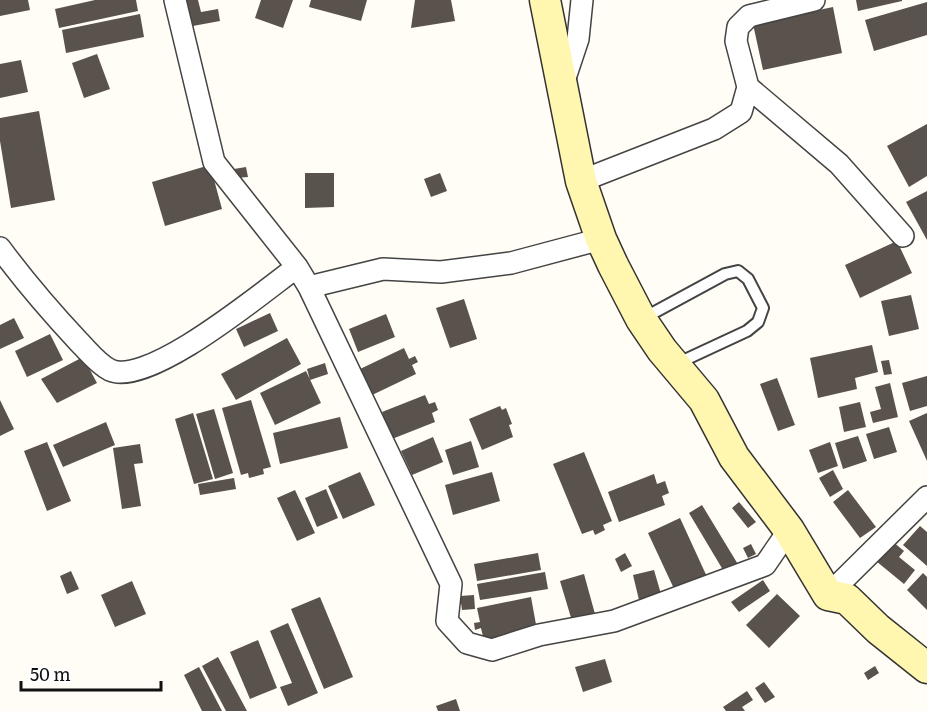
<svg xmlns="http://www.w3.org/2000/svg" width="927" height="711" font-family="Literata,serif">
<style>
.building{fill:#5a524d}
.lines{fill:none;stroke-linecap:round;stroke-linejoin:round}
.lane-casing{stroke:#444;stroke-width:14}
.street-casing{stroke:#444;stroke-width:24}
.secondary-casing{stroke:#333;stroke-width:33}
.lane{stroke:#fff;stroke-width:10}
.street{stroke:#fff;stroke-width:21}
.secondary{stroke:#fff6b0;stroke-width:30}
</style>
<rect width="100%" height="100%" fill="#fffdf5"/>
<path class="building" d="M0,0H28L30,10L0,16Z
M95,0H136L138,11L59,28L55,9Z
M178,0H198L201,12L218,9L220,21L182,28Z
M261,0H293L283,28L255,18Z
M311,0H367L361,21L309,7Z
M415,0H451L455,21L411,28Z
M856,0H902V1L858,11Z
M927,2V35L874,51L865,20Z
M833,7L842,53L763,70L753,24Z
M140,14L144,37L66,53L62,30Z
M97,54L110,89L84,98L72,63Z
M21,60L28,92L0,98V64Z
M39,111L55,200L11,208L0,141V118Z
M927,124V176L909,187L887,146Z
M210,165L222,209L165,226L152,182Z
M246,167L248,177L235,178L234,169Z
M305,173H334V207L305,208Z
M440,173L447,191L431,197L424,179Z
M927,191V240L906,202Z
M897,241L912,273L860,298L845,265Z
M911,295L919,329L889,336L881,301Z
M464,299L477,339L450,348L436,308Z
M270,313L278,331L244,347L236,329Z
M386,314L395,337L358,352L349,329Z
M14,318L24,338L0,349V325Z
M50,334L63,360L27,377L15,351Z
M287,338L301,364L236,400L221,374Z
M872,345L878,372L855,378L857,389L818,398L810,358Z
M404,348L409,359L415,356L418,362L412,365L416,374L370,396L358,370Z
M83,357L97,383L57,403L41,379Z
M889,360L892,374L884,375L881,361Z
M325,363L328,374L310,380L307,369Z
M306,371L321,403L275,425L260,393Z
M927,376V406L910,411L902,383Z
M777,378L795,425L778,431L760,384Z
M890,383L898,417L873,423L870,412L881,409L875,387Z
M425,395L429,404L435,402L438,410L432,413L435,422L392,439L382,412Z
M0,400L14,429L0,436Z
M251,400L271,467L263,469L264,474L249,478L248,473L241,475L222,408Z
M860,402L866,427L844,432L839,407Z
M500,406L502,410L506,408L512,424L509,425L513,437L482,450L469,419Z
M214,409L233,473L215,479L196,414Z
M193,413L213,479L194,484L175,419Z
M927,413V461L909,421Z
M340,417L348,448L280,464L273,433Z
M106,422L115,445L63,467L53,445Z
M889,427L897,452L874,459L866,434Z
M858,436L867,461L843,469L835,443Z
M433,437L443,462L412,475L401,451Z
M471,441L479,467L453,475L445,450Z
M47,442L71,501L47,511L24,451Z
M830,442L838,466L818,473L809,450Z
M140,444L143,463L134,464L141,506L122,509L113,448Z
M584,452L612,521L603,525L605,530L595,535L593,530L582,534L553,464Z
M833,470L843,489L830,497L819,478Z
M360,472L375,505L343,519L328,486Z
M492,472L500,501L453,515L445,485Z
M654,474L657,484L665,481L669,493L662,496L665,505L619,522L608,492Z
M234,478L236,489L200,495L198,484Z
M326,489L338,518L317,527L305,498Z
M295,490L315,533L297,541L277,498Z
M848,490L876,527L860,538L833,502Z
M739,502L756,522L748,528L732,508Z
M702,505L739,566L726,575L689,513Z
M680,518L708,579L676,593L648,533Z
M920,526L927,532V566L903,545Z
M892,541L904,551L899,557L915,570L904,584L876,561Z
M751,544L756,554L748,558L743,548Z
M538,553L541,570L477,581L474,564Z
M625,553L632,566L621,572L615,559Z
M654,570L661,594L639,600L633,575Z
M71,571L79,589L67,594L60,576Z
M545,572L548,589L480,600L477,584Z
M923,573L927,577V610L907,590Z
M584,574L595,614L572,621L560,581Z
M763,580L770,591L739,612L731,602Z
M132,581L146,614L115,627L101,595Z
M777,594L800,616L769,648L746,625Z
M474,595L475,609L462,610L460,596Z
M320,597L353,677L324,689L291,609Z
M531,597L537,630L484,641L481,628L475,630L474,623L480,622L477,608Z
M288,623L318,693L288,706L280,687L292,683L270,631Z
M258,640L277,688L250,699L230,652Z
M218,657L247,711H226L202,666Z
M605,659L612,682L583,692L575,667Z
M875,666L879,673L868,680L864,673Z
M199,667L222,711H202L184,675Z
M764,682L775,697L765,703L755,688Z
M747,691L753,700L742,707L745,711H726L723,707Z
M456,699L460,711H438L436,706Z"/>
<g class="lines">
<defs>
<path id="lane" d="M642,319L725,274L738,271L748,279L763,308L758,322L747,331L676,364"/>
<path id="street" d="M175,0L214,162L297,267L309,287L451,584L447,621L467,643L492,650L539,635L614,621L765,565L789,530
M563,84L578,39L582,0
M748,87L839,164L903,236
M581,181L714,129L741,112L748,87L736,41L738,27L749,16L814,0
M0,248C25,282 51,312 79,342C88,351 98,364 110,370C148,388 264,291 297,267
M309,287L383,269L441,272L511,263L601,239
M828,595L927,497"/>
<path id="secondary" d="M545,0L581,181L601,239L613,265L641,319L662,350L704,400L734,457L789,530L828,595L847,599L878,629L927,668"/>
</defs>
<use href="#lane" class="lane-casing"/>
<use href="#street" class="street-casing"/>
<use href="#secondary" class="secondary-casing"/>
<use href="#lane" class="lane"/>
<use href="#street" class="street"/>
<use href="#secondary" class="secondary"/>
</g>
<path d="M21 681v9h140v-9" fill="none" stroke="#111111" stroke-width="3"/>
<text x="30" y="681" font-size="18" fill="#111111" stroke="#ffffff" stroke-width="4.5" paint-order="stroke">50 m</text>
</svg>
